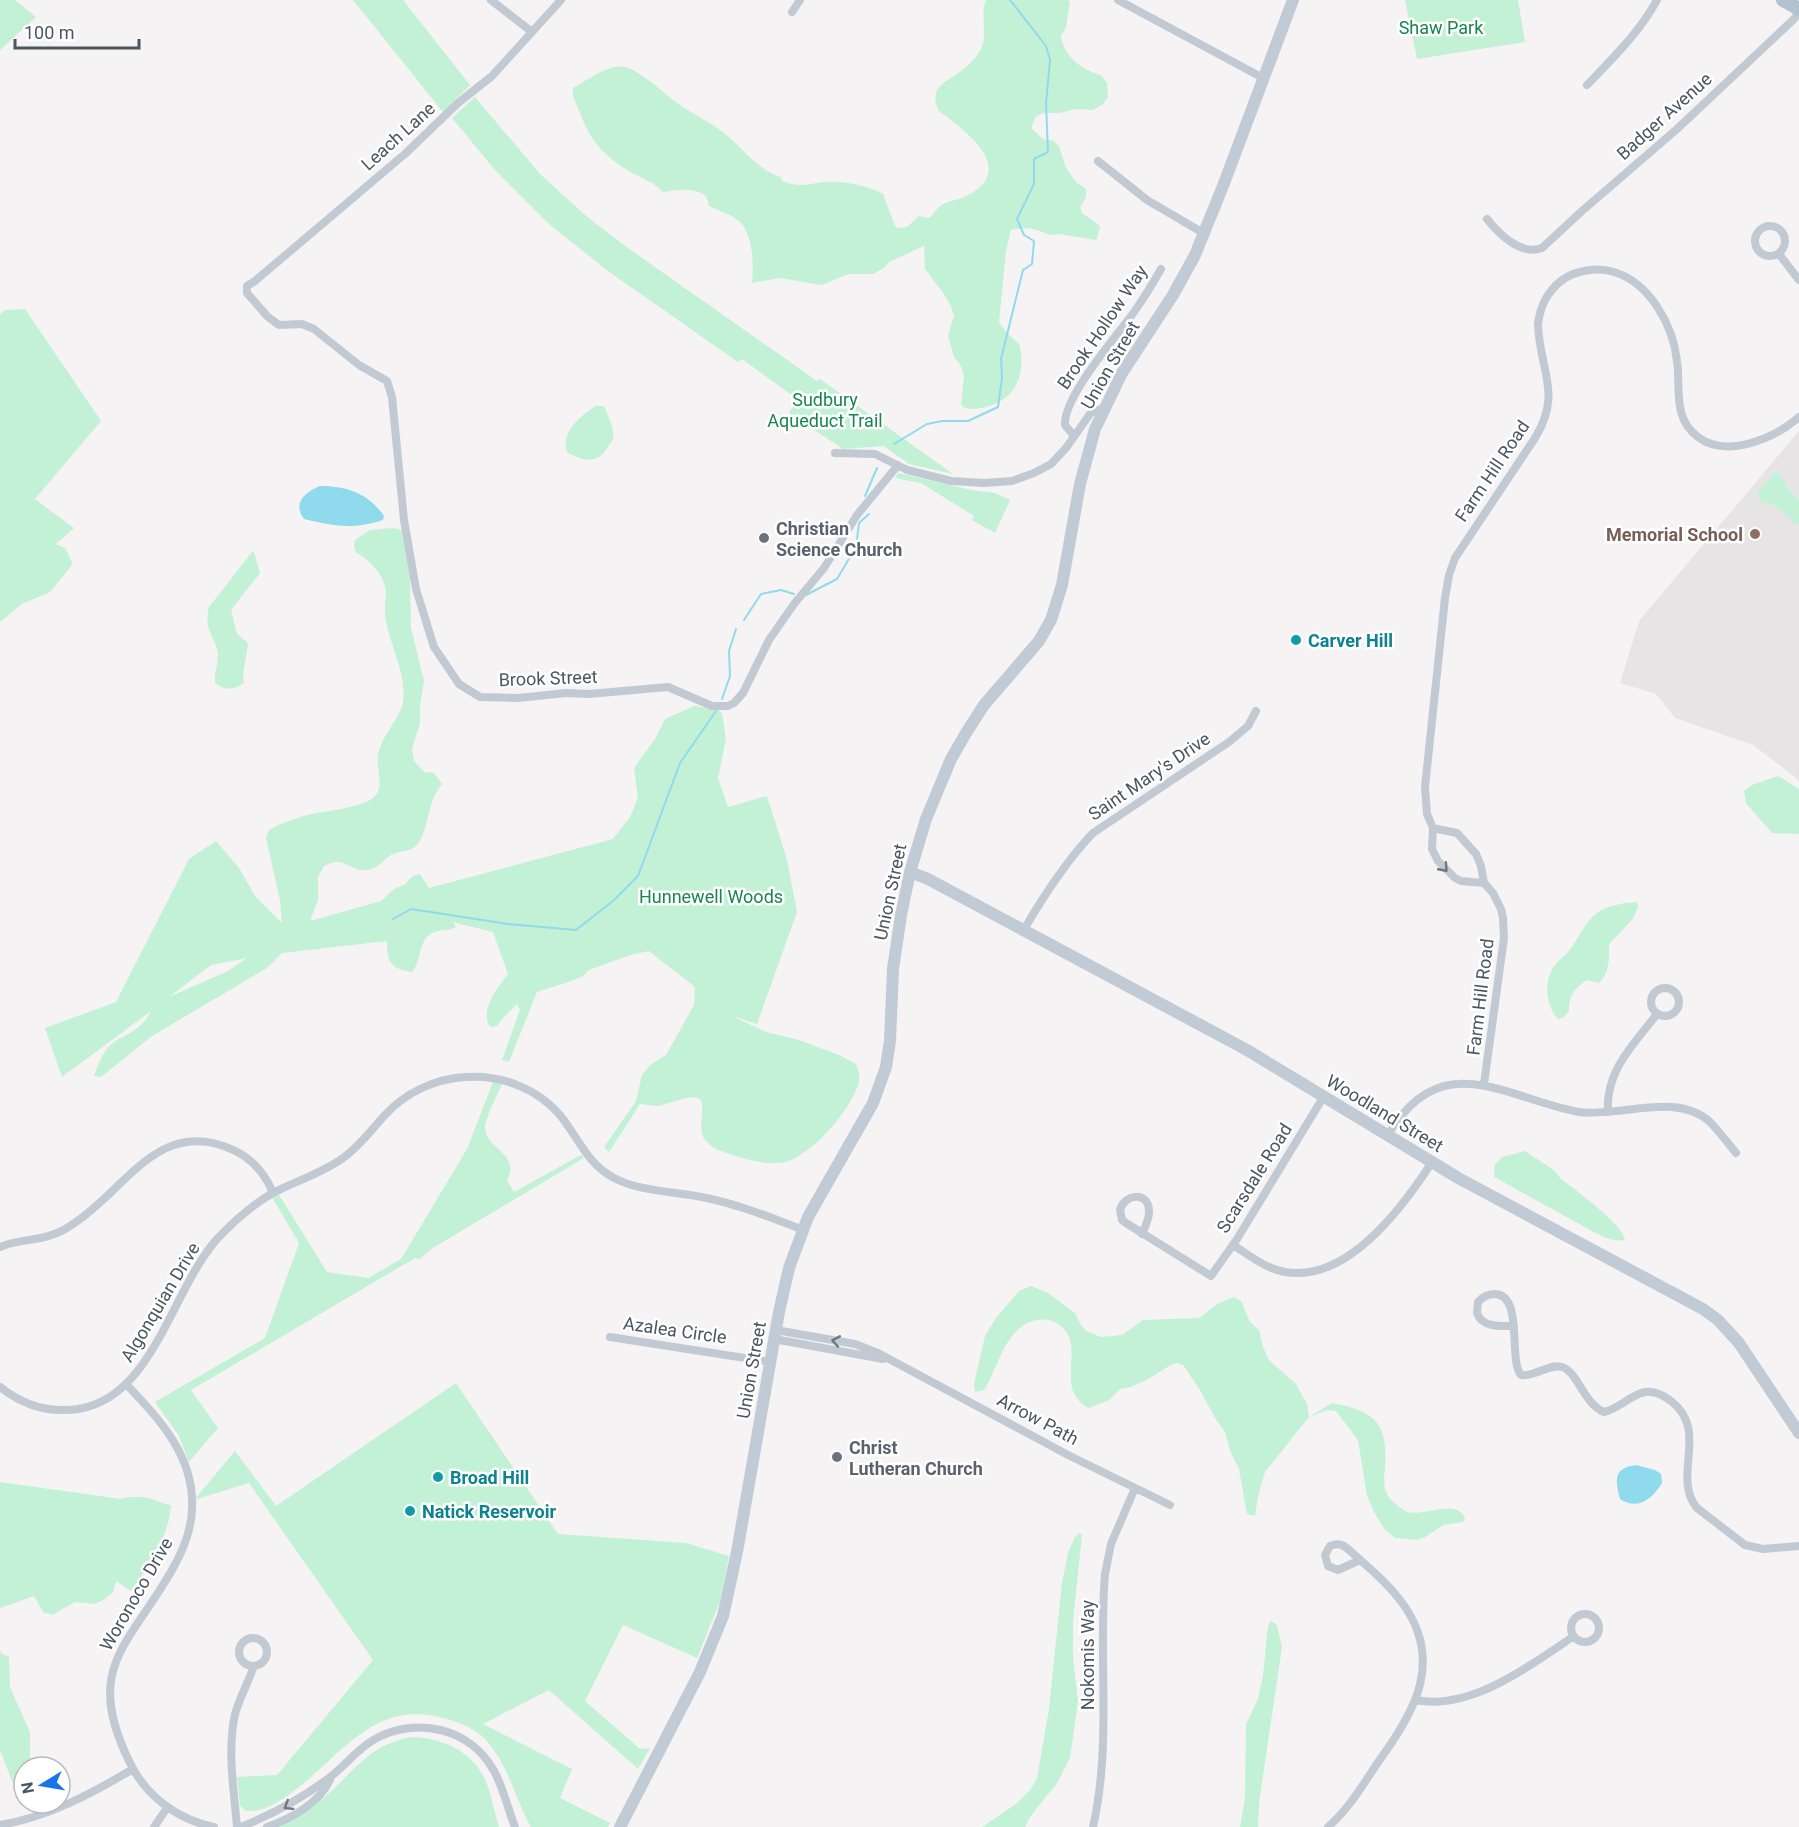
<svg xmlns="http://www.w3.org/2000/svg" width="1799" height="1827" font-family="Roboto,sans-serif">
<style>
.education{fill:#e6e4e5}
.green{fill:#c3f1d5;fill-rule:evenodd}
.water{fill:#90daee}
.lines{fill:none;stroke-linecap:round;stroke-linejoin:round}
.stream{stroke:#90daee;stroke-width:2}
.street{stroke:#c1cad2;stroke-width:8}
.secondary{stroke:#c1cbd6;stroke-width:12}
.primary{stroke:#b3c2d1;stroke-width:14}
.oneway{stroke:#6e7983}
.education-dot{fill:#8d6e63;stroke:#fff;stroke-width:2}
.worship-dot{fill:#6b7280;stroke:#fff;stroke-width:2}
.culture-dot{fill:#0f9aa8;stroke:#fff;stroke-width:2}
.labels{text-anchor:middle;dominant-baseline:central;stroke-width:5;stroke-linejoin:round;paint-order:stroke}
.park-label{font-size:18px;fill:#17864f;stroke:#fff}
.street-label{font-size:18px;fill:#4a5661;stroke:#fff}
.worship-label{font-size:18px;font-weight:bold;fill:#5b616d;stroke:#fff;text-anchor:start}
.education-label{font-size:18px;font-weight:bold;fill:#785e54;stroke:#fff;text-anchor:end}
.culture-label{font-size:18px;font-weight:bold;fill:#0d838f;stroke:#fff;text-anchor:start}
</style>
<rect width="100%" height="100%" fill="#f5f3f3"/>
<path class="education" d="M1799,431V782L1794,776L1753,745L1675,718L1656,694L1620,683L1639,621Z"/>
<path class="green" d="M0,0H15L36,17L0,50Z
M353,0H403L470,85L443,112Z
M986,0H1068L1070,3L1066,27L1061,36C1064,57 1082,70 1101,75L1107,83L1108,97L1103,104L1093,110L1075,109L1060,113H1044L1036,116L1031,128L1043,139L1054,141L1059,146L1066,168L1077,183L1086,189V197L1080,207L1082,213L1100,226L1097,239L1095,240L1060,234L1050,235C1035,229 1029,226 1011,230L1006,251L999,322L1006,332L1019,344C1027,372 1016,400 986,407C978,409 970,410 963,407L961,404L964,376L961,366L954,357L948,335L954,316L951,306L944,294L925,269L924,246L889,262L884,268L873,274H848L822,285L780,278L752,283C754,265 753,235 740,222C731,214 719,211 709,206L706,196C692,187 679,190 663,192C655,183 646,180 636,175C609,160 591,144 581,115C577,105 572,99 573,88C588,80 606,65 623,67C638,68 667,96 680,105C694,115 710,122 723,132C742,147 757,170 781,177L782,181C798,188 808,184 824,182C844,181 866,185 883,194L895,226L898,228L907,227L919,216L929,218C934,214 937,207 942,205C951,200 963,199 972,193C1016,165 962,129 938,110C929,86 945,83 961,71C967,67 973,60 978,54C990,38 979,18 986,0Z
M1405,0H1518L1525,42L1417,59Z
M475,97L540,174L585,215L625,246L817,381L820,379L953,474L909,464L884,446L843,449L789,413L797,399L742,359L738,362L608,271L550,225L495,170L452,118Z
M25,309L101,421L35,499L74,528L56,544L65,548L72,562L71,566L50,592L22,604L0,622V314L5,310Z
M596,406H604C607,414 615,429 613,438C612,442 609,444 608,447C598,465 582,461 567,452C560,433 582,414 596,406Z
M1776,472L1787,484L1785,486L1799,500V524L1796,525C1787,516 1777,503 1764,503L1758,498V491Z
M898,473L971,490L995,493L1010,500L995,533L972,520L974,516L921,483L895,478Z
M390,528L399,529L409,536L411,628L424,681L420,706V723L412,749L414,761L424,772L434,773L442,784C426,803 429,831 417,845C410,853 399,850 391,855C382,861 378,868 368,870C349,873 346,854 324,866L318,877V900L310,921L381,901L394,889L406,884C409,878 413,875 420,874L429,888L613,839L630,817L638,798L634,768L655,739L665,719L694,706L717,709L722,713L726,739L718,778L728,807L767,796L787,860L797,912L757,1024L732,1016L766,1032L799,1040L839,1055L856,1064C858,1070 860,1075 859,1082C852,1108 816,1150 791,1160C774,1167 750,1161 733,1155C723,1152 711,1148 705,1140C697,1129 705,1112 701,1100L695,1097L686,1098L658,1106L640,1104L609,1152L604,1147L636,1101L642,1075L650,1065L666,1055L694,1005L695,987L649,951L630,955L589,970L583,976L574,980L537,992L509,1062L502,1060L520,1010L517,1004L502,1019L497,1026L490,1027C479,1010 498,987 508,974L493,932L453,922L456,927C447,932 435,928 428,936C418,946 421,962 412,972C390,969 387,961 387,941L282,953L267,968L152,1036L101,1077L94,1076C98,1064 104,1049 114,1042C129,1033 143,1028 151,1011L62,1077L45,1028L116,1002L189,859L216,841L239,868L255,896L282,923L280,900L266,838L269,830C281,823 294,819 307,815C322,811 367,808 376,795C384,786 376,767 378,755C382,734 400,719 403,702C408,671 384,636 385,608C385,597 388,593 383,581C379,570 366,557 356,553L354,547L355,540L370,530ZM247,958L228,971L169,997L211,965Z
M252,552H254L260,573L231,610L237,634L246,641L248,644L243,675L244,683C233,690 225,691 215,683C214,674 218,664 218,654C216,636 203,632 209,607Z
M1778,776L1799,789V834L1772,833L1746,803L1744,791L1752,785Z
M1637,902L1638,907L1632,920L1609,944C1609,959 1610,972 1599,983L1587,980C1575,987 1568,997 1569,1011L1563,1018L1558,1019C1545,1005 1543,979 1556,964C1561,958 1568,953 1572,947C1580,935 1585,922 1597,913C1608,905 1623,903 1637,902Z
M493,1082L502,1084C498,1094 485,1118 485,1128C486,1149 521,1154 507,1180L514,1192L581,1155L584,1158L431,1249L420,1259L415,1258L191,1390L218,1428L189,1462L179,1436L155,1402L265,1338L299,1243L270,1194L276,1190L327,1272L368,1278L401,1259L467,1149Z
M1525,1151L1555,1171L1560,1178C1575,1190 1622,1223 1625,1240C1613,1242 1603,1237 1592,1231L1494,1177L1495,1164L1502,1157Z
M1031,1286L1048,1293L1076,1314L1079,1322L1086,1331L1101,1337L1122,1335L1143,1320L1199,1318L1219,1303L1234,1297L1241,1301L1250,1322L1259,1330L1263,1347L1269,1360L1295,1383L1307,1404L1309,1417L1332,1403C1374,1411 1388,1422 1385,1466C1384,1479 1382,1491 1392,1501C1395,1504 1403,1510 1407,1512C1424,1517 1458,1497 1465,1519L1463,1522L1443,1525L1425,1537L1417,1540L1395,1538L1385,1530L1374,1512L1367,1496L1358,1440L1336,1411L1328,1410L1309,1417L1265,1472L1258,1496L1255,1516L1247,1514L1239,1469L1231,1453L1225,1432L1215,1418L1200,1390L1183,1365L1177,1363L1169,1366L1150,1378L1131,1387L1120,1389L1109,1400L1089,1408C1058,1392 1078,1360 1069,1337C1067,1330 1056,1321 1049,1320C1011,1314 1000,1360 987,1385L984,1390L975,1392L974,1384L985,1336L996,1318L1019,1291Z
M456,1383L558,1534L686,1543L729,1556L720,1601L697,1658L623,1625L585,1701L639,1748L643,1749L650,1748L638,1769L549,1690L483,1724L572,1769L560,1798L610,1823L608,1827H531C514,1797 509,1764 484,1738C472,1726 455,1721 439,1717C369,1699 334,1766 284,1798C272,1806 260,1812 246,1811L240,1806L237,1777L277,1775L373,1660L249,1483L194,1500L235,1451L276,1506Z
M0,1482L121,1499C131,1496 142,1496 152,1499C159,1501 162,1504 171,1505C168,1539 150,1563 131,1591L116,1581L113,1592L105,1599L95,1604L75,1602L52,1615L43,1612L34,1596L0,1608Z
M1080,1533L1082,1535L1073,1620V1657L1078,1701L1070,1758L1057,1783L1030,1817L1025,1827H982L1016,1804L1030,1790L1037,1778L1049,1709L1062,1583L1068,1553L1075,1537Z
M1271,1621L1277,1625L1282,1647L1259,1803L1258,1827H1240L1245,1798L1246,1724L1258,1699L1263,1675L1268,1626Z
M0,1650L1,1653L9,1657L10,1687L30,1732V1759L33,1767H24V1803L21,1804L0,1750Z
M411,1737C442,1738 474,1751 486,1782C492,1796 494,1812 499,1827H279C297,1818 314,1806 329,1793C358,1767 370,1745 411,1737Z"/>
<path class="water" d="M320,486C347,486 368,493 384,516L383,520C352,530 334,526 304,519C292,503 305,492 320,486Z
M1636,1465L1655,1470L1661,1474L1662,1483C1652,1499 1638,1511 1620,1499C1615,1480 1613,1468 1636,1465Z"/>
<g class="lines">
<path class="stream" d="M894,444L927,424L942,421H968L998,407L1002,378L1001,359L1023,270L1032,264L1034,241L1024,235L1017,219L1034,184V159L1048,152L1046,104L1050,60L1046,46L1010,0
M865,496L877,468
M806,595L837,579L856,547L859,523L869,514
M744,620L761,594L781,590L794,594
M722,699L730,676L729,651L736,629
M393,919L411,909L508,924L576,930L614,900L638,876L680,763L716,711"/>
<path class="street" d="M491,0L532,32
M561,0L492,76L458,103L406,153L255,281L247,286V293L268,317L279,325L302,324L314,329L359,365L387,381L392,397L404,520L416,589L434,647L459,684L480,697L518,698L566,693L589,694L668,687L712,706H728L734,703L743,693L769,640L794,604L824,568L857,515L898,465
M1118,0L1263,78
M792,12L800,0
M1587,85C1613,58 1639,33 1657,0
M1098,161L1147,200L1205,234
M1487,219C1499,234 1521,256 1542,248L1582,211L1677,129L1794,19L1799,11
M1755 241a15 15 0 1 1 30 0a15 15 0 1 1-30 0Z
M1779,254L1799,280
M1074,436L1065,425C1063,397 1117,336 1134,312C1144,298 1153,283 1161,269
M835,453L875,454L907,470L951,481L984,483L1012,481L1034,473L1051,464L1066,448L1090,414L1096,410L1103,409
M1433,828L1457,833L1476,854L1481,866L1484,883L1493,893L1501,909L1503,918L1504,938L1484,1084
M1484,883L1461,881L1455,878L1438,861L1432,849L1433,828L1427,814L1425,787L1445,598L1449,575L1455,558L1535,438C1563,393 1539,369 1538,324C1540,307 1547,292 1561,281C1575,270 1597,267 1614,272C1650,283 1673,325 1677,361C1681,388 1672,418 1698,437C1727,459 1775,438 1799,417
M1023,931C1043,897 1066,861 1093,833L1229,742L1248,726L1256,711
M1651 1002a14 14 0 1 1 28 0a14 14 0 1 1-28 0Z
M1608,1112C1605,1071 1634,1044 1657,1014
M1388,1135C1441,1045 1505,1098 1579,1112C1591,1114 1604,1112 1616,1111C1646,1108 1684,1099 1709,1121C1719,1131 1727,1142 1736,1153
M1142,1234C1145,1227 1150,1218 1149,1210C1148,1191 1124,1194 1120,1210L1122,1220L1126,1223L1211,1276L1237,1239L1324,1096
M1233,1245C1249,1255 1266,1269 1285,1272C1347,1283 1403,1207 1432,1162
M0,1247C11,1242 23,1241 35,1239C49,1237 62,1232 73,1224C123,1193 156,1120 226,1147C249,1155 264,1171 273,1193
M1514,1326C1501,1326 1482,1328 1477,1313L1478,1302C1483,1297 1487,1294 1495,1294C1524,1295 1508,1360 1521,1375C1536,1377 1549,1363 1562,1367C1578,1372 1584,1404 1604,1412C1619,1409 1630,1395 1645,1392C1655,1391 1663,1395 1671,1401C1710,1431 1671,1476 1697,1508L1745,1545L1763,1549L1799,1546
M776,1330L855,1344L878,1353L1068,1455L1170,1505
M610,1337L770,1362
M774,1339L883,1359
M127,1385C161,1421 195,1457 192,1510C191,1532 183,1551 172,1570C128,1647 83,1668 130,1763C146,1796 178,1820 214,1827
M0,1387C19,1402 40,1411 65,1410C151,1410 169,1293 217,1239C233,1222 251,1206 271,1194C295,1181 321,1174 343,1158C360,1146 371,1130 385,1115C405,1093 434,1079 465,1077C505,1074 546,1092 568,1126C582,1146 592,1167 614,1178C641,1192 673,1191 702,1197C737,1204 770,1217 803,1230
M1571 1628a14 14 0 1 1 28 0a14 14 0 1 1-28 0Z
M239 1652a14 14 0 1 1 28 0a14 14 0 1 1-28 0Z
M1416,1700C1471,1711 1531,1665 1574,1636
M0,1825C48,1817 91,1794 133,1769
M154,1827L167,1808
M237,1827C234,1790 227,1751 235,1714C240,1697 248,1683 254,1666
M241,1827C273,1814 301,1799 329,1778C345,1766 357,1749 375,1739C416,1716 471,1728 494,1771C503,1787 508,1809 515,1827
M267,1827C291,1819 319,1803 330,1780
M1093,1827C1112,1743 1098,1659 1105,1574L1111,1544L1135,1488
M1328,1827C1350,1808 1365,1781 1381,1758C1416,1710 1443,1660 1403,1604C1388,1583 1367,1566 1348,1549C1342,1544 1338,1543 1330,1546L1325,1555L1328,1566L1338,1570L1360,1560"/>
<path class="secondary" d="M910,872L928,879L1247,1050L1460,1179L1703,1309L1718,1320L1739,1343L1799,1433
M620,1827L700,1672L723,1616L737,1552L779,1312L789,1268L808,1217L873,1103L886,1067L890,1041L893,969L901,915L910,872L926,819L951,759L966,733L984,705L1039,641L1051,620L1062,585L1080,484L1095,429L1122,373L1173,295L1195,255L1223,186L1293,0"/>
<path class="primary" d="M1783,0L1799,9"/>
</g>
<defs><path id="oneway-chevron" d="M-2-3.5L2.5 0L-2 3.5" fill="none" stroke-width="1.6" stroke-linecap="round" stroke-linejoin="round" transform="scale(1.5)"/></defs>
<g class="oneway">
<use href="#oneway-chevron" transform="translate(1444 868) rotate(48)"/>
<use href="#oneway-chevron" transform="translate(836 1341) rotate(-170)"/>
<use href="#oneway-chevron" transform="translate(288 1806) rotate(148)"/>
</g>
<circle class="education-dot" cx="1755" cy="534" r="6"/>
<g class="worship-dot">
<circle cx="764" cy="538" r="6"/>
<circle cx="837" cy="1457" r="6"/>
</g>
<g class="culture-dot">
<circle cx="1296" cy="640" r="6"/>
<circle cx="438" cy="1477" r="6"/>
<circle cx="410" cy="1511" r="6"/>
</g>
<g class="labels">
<g class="park-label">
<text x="1441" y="27">Shaw Park</text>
<text x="825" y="399">Sudbury<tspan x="825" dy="21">Aqueduct Trail</tspan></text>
<text x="711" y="896">Hunnewell Woods</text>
</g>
<g class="street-label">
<text transform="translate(1664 116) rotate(-42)">Badger Avenue</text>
<text transform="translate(398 136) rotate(-42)">Leach Lane</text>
<text transform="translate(1102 327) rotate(-56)">Brook Hollow Way</text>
<text transform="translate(1110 365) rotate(-60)">Union Street</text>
<text transform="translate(1492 471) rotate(-56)">Farm Hill Road</text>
<text transform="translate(548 678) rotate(-2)">Brook Street</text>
<text transform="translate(1149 776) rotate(-34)">Saint Mary's Drive</text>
<text transform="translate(890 892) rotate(-78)">Union Street</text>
<text transform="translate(1480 997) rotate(-83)">Farm Hill Road</text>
<text transform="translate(1385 1113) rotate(31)">Woodland Street</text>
<text transform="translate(1254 1178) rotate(-58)">Scarsdale Road</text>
<text transform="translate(160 1302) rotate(-59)">Algonquian Drive</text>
<text transform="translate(675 1330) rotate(8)">Azalea Circle</text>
<text transform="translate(751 1370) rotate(-80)">Union Street</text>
<text transform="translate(1038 1419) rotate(28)">Arrow Path</text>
<text transform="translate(136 1594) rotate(-60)">Woronoco Drive</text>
<text transform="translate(1087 1655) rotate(-90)">Nokomis Way</text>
</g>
<g class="worship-label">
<text x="776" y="528">Christian<tspan x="776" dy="21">Science Church</tspan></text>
<text x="849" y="1447">Christ<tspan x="849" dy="21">Lutheran Church</tspan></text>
</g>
<g class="education-label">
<text x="1743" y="534">Memorial School</text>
</g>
<g class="culture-label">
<text x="1308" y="640">Carver Hill</text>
<text x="450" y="1477">Broad Hill</text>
<text x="422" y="1511">Natick Reservoir</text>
</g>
</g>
<g transform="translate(42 1785) rotate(259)"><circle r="28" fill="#ffffff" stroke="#b7bbc0" stroke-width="1.5"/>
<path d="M0-4.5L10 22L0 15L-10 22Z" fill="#1a73e8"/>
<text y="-9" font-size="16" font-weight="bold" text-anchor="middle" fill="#4a5661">N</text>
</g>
<path d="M15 39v9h124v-9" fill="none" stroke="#4a5661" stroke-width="3"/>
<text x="24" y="39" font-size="18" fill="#4a5661" stroke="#ffffff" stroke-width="4.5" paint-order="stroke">100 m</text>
</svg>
